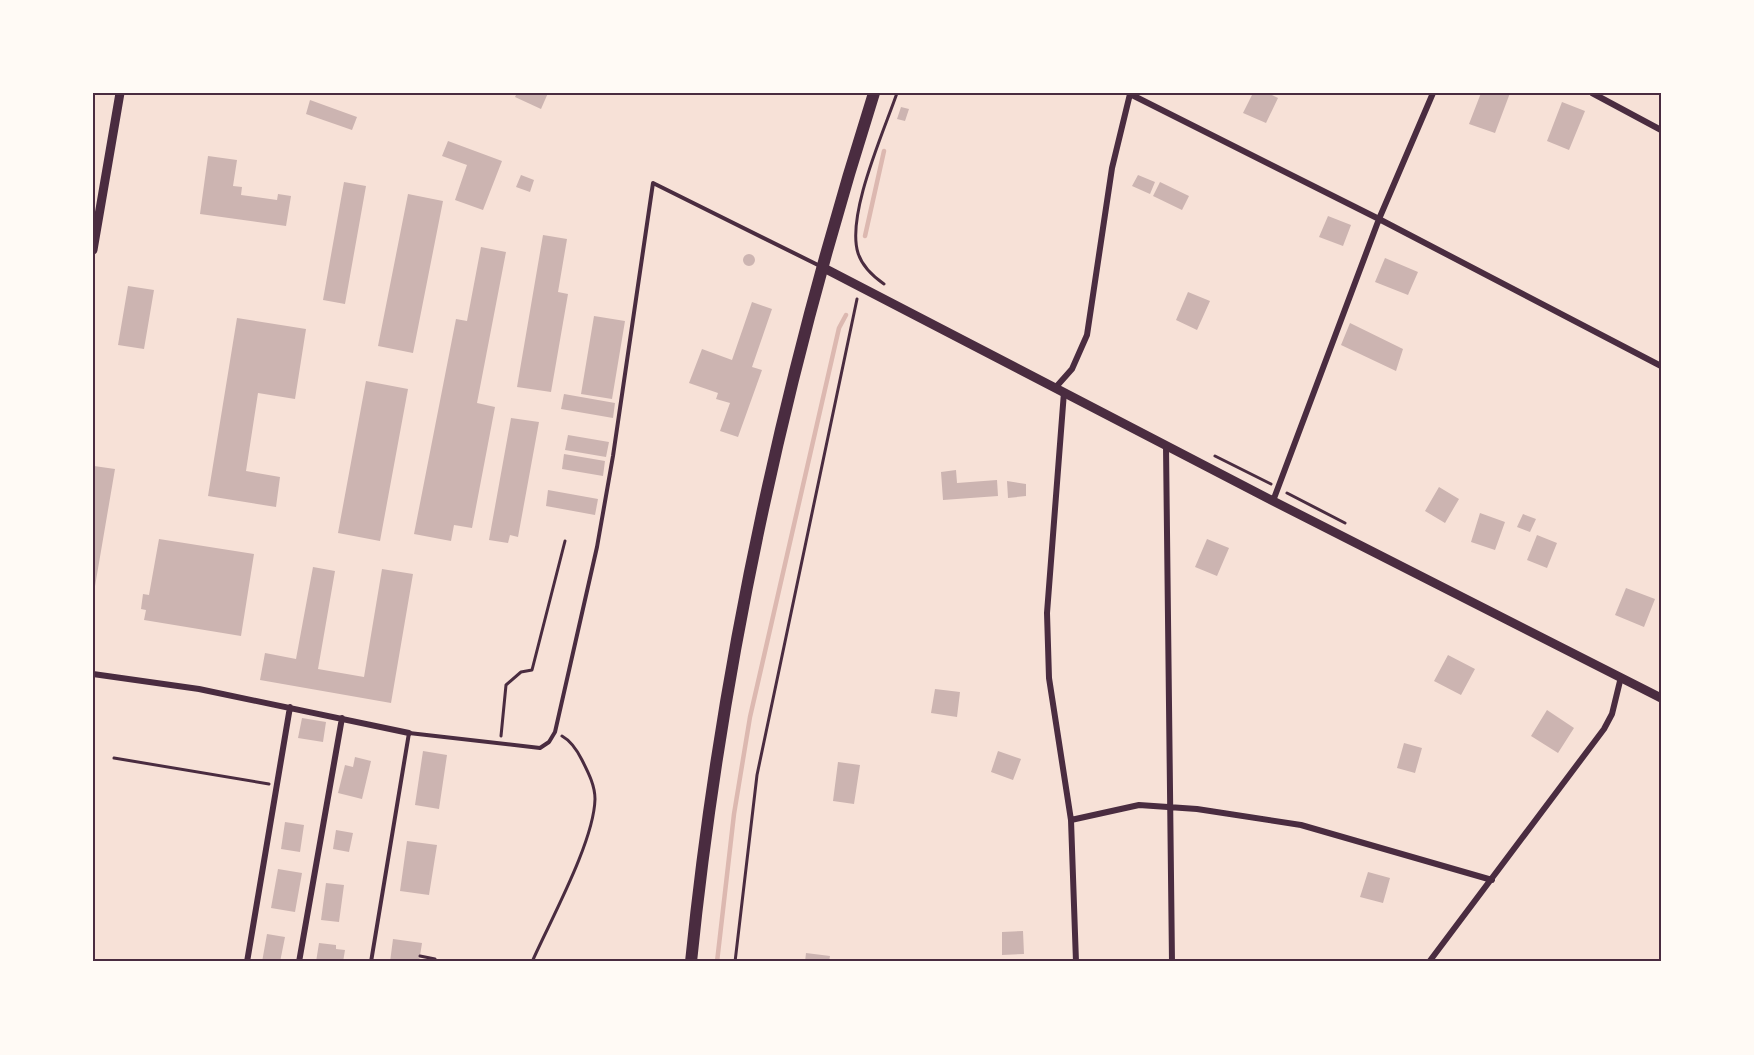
<svg xmlns="http://www.w3.org/2000/svg" width="1754" height="1055" font-family="'Source Sans 3',sans-serif">
<style>
.lines{fill:none;stroke-linecap:round;stroke-linejoin:round}
.stream{stroke:#dcb8b0;stroke-width:4.5}
.building{fill:#ccb4b1}
.path{stroke:#4a2c40;stroke-width:3}
.service{stroke:#4a2c40;stroke-width:4}
.minor{stroke:#4a2c40;stroke-width:6}
.tertiary{stroke:#4a2c40;stroke-width:9}
.trunk{stroke:#4a2c40;stroke-width:12}
.neatline{fill:none;stroke:#4a2c40;stroke-width:2}
</style>
<rect width="100%" height="100%" fill="#f7e1d7"/>
<g class="lines">
<path class="stream" d="M865,236L884,151
M717,962L734,814L750,717L839,328L846,315"/>
</g>
<path class="building" d="M517,93H548L541,109L515,97Z
M1253,93H1268L1278,98L1266,123L1243,113Z
M1481,93H1510L1495,133L1469,124Z
M310,100L357,117L352,130L306,114Z
M1562,102L1585,111L1569,150L1547,141Z
M901,107L909,109L905,121L897,119Z
M448,141L502,161L483,210L455,200L467,165L442,156Z
M208,156L237,160L233,186L242,187L241,195L277,200L278,194L291,196L286,226L200,214Z
M521,175L534,180L530,192L516,187Z
M1138,175L1155,182L1150,194L1132,186Z
M344,182L366,186L345,304L323,300Z
M1160,182L1189,196L1182,210L1153,196Z
M408,194L443,201L413,353L378,346Z
M1328,216L1351,225L1343,246L1319,237Z
M543,235L567,239L558,292L568,294L551,392L517,387Z
M481,247L506,252L477,403L495,407L472,528L454,525L451,541L414,534L456,319L467,321Z
M743 260a6 6 0 1 1 12 0a6 6 0 1 1-12 0Z
M1385,258L1418,272L1408,295L1375,282Z
M128,286L154,290L144,349L118,345Z
M1188,292L1210,301L1197,330L1176,320Z
M752,302L772,309L752,367L762,370L738,437L720,431L730,403L716,399L718,393L689,383L702,349L732,360Z
M594,316L625,321L612,399L581,394Z
M237,318L306,329L295,399L258,393L246,471L280,477L276,507L208,496Z
M1350,323L1403,349L1396,371L1341,345Z
M366,381L408,389L380,541L338,533Z
M564,394L615,403L613,418L561,409Z
M511,418L539,422L518,537L510,535L508,543L489,540Z
M568,435L609,442L606,457L565,450Z
M564,454L605,461L603,476L562,469Z
M94,466L115,469L94,592H93Z
M956,470L957,483L997,480L998,496L943,500L941,472Z
M1007,481L1026,484V496L1008,498Z
M1439,487L1459,499L1445,523L1425,511Z
M548,490L598,499L595,515L546,506Z
M1480,513L1505,522L1495,550L1471,542Z
M1523,514L1536,519L1530,532L1517,527Z
M1537,535L1557,543L1547,568L1527,560Z
M159,539L254,554L241,636L144,620L146,610L141,609L143,594L149,595Z
M1207,539L1229,548L1217,576L1195,567Z
M313,567L335,571L318,669L364,677L382,569L413,574L391,703L260,680L265,653L296,659Z
M1626,588L1655,599L1644,627L1615,615Z
M1448,655L1475,669L1461,695L1434,681Z
M935,689L960,692L957,717L931,713Z
M1547,710L1574,728L1558,753L1531,736Z
M302,718L326,722L323,742L298,738Z
M1404,743L1422,748L1415,773L1397,768Z
M423,751L447,755L439,809L415,805Z
M998,751L1021,759L1013,780L991,772Z
M355,757L371,761L362,799L338,793L345,765L353,767Z
M838,762L860,765L854,804L833,801Z
M285,822L304,825L300,852L281,849Z
M336,830L353,833L349,852L333,849Z
M407,841L437,845L429,895L400,891Z
M278,869L302,873L295,912L271,908Z
M1368,872L1390,878L1383,903L1360,897Z
M326,883L344,885L339,922L321,920Z
M1023,931L1024,954L1002,955V932Z
M267,934L285,937L280,962H262Z
M393,939L422,943L419,962H390Z
M319,943L336,945V949L345,950L343,962H316Z
M806,953L830,956L829,962H805Z"/>
<g class="lines">
<path class="path" d="M884,284C874,277 862,266 858,253C846,215 884,131 897,93
M1215,456L1271,484
M1287,493L1345,523
M501,736L506,685L521,672L532,670L565,541
M114,758L269,784
M420,956L435,959
M532,962C550,921 594,842 595,799C595,785 588,772 582,760C577,750 571,741 562,736
M735,962L757,775L857,299"/>
<path class="service" d="M371,962L409,733L540,748L549,742L555,732L597,547L613,456L653,183L822,267"/>
<path class="minor" d="M1592,93L1661,130
M1056,387L1072,369L1087,335L1112,168L1130,94L1379,219L1661,366
M1064,392L1047,613L1049,678L1071,820L1076,962
M1166,446L1172,962
M1273,501L1379,219L1433,93
M93,674L199,689L409,733
M1071,820L1139,805L1197,809L1301,825L1492,880
M247,962L290,707
M299,962L342,718
M1429,962L1604,729L1612,714L1621,677"/>
<path class="tertiary" d="M93,250L120,93
M822,267L1273,501L1661,698"/>
<path class="trunk" d="M691,962C721,666 784,377 874,93"/>
</g>
<rect width="1754" height="1055" fill="none" stroke="#fffaf5" stroke-width="189"/>
<rect x="94" y="94" width="1566" height="866" class="neatline"/>
</svg>
